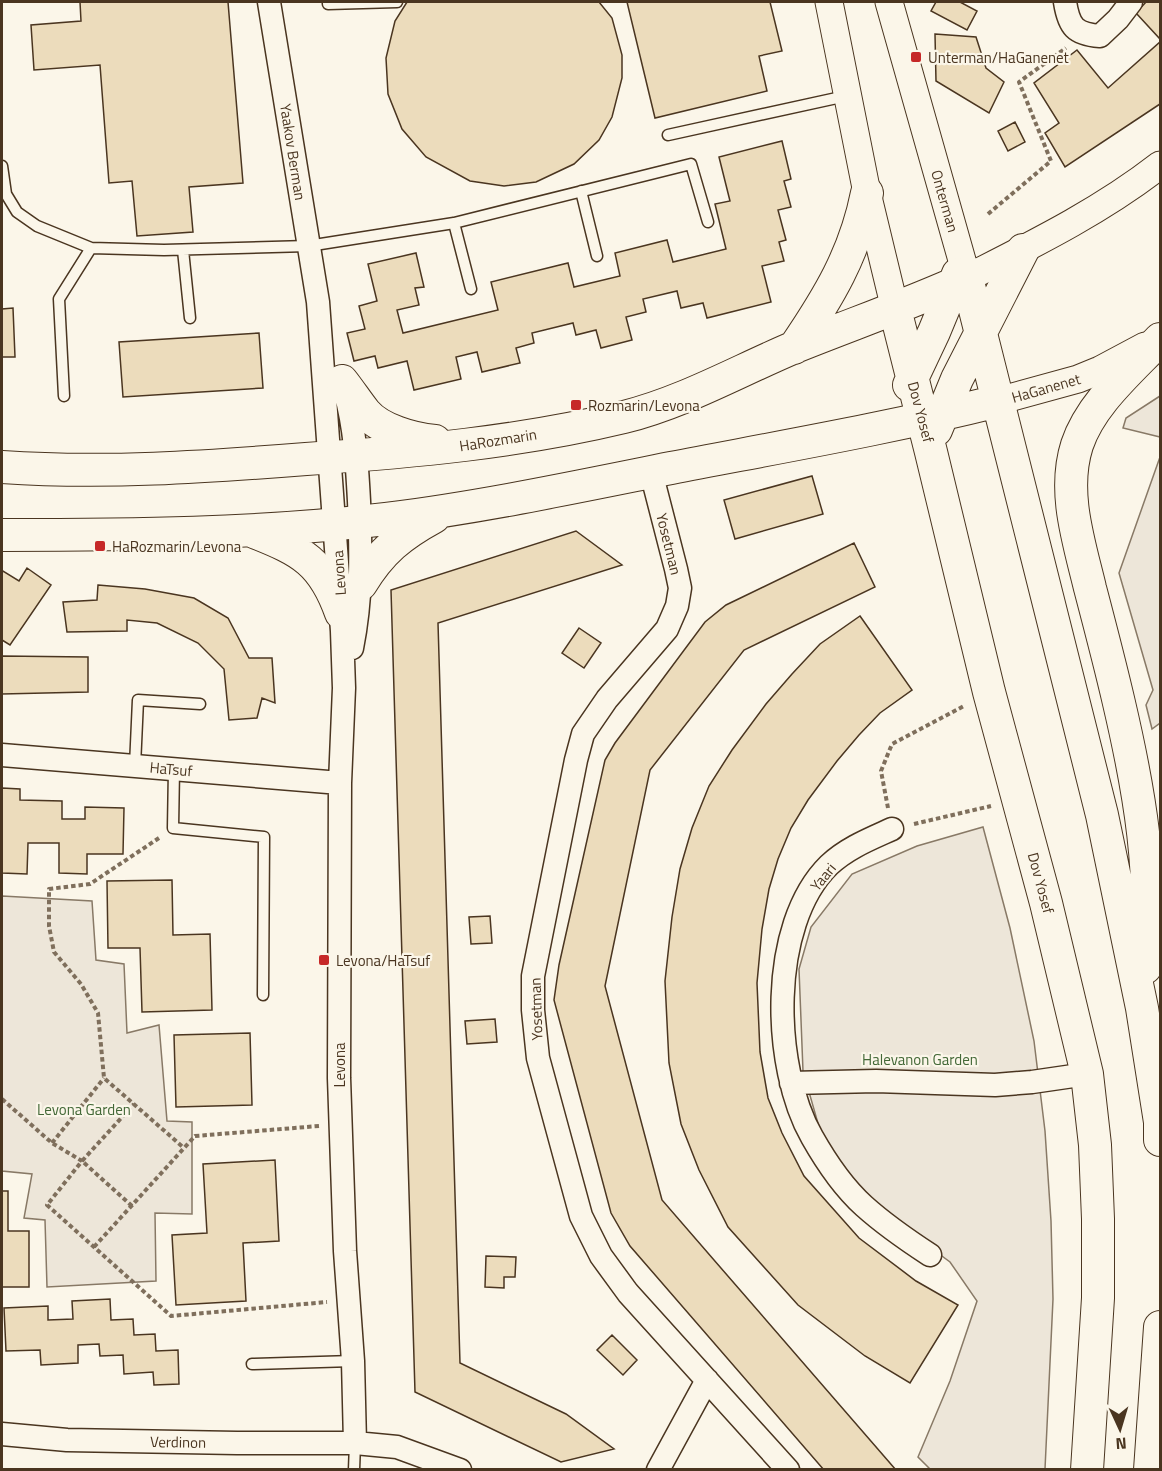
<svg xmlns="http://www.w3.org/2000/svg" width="1162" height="1471" font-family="'Titillium Web',sans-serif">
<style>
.green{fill:#ede6d9;stroke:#887966;stroke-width:1.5}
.building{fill:#ecdcbc;stroke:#4a3520;stroke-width:1.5}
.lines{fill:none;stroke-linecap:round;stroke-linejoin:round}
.service-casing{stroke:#4a3520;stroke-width:13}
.minor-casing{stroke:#4a3520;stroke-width:25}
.tertiary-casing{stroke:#4a3520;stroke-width:29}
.secondary-casing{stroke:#4a3520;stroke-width:34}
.path{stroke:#7f6f5c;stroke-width:4;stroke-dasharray:4.5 3;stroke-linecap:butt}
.service{stroke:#fbf6e9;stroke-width:10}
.minor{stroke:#fbf6e9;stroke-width:22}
.tertiary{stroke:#fbf6e9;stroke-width:27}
.secondary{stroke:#fbf6e9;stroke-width:32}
.poi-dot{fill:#c62828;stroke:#fbf6e9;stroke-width:2}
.labels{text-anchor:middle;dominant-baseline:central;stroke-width:4.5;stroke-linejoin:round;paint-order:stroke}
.poi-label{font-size:15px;fill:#4a3520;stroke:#fbf6e9;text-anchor:start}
.street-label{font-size:15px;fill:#4a3520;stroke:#fbf6e9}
.park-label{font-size:15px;fill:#436837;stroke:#fbf6e9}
</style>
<rect width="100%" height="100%" fill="#fbf6e9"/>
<path class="green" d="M1160,396V437L1123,428L1126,418Z
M1160,457V723L1152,729L1146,705L1153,690L1119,573Z
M983,827L1010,928L1034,1041L1045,1131L1051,1221L1053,1299L1045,1469H930L918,1457L950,1381L977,1301L950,1262L867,1201L821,1134L803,1071L799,969L811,927L852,874L917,846Z
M2,896L92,901L96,960L124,964L127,1033L159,1025L167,1121L192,1122V1214L155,1213L156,1281L47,1287L45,1220L24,1218L32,1174L2,1171Z"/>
<path class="building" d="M80,2H228L243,183L189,187L193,232L137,236L132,181L109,183L100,65L34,70L31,25L81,21Z
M407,2H599L612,18L622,55V78L612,117L599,140L574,164L536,182L504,186L470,181L426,157L402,129L388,94L386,58L395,21Z
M627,2H770L782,51L759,56L767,91L655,118Z
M936,2H960L977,11L967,30L931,11Z
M1146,2H1160V39L1136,13Z
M935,34L976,37L986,68L1004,82L989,113L936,81Z
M1160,42V104L1065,167L1045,133L1059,123L1034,83L1077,50L1108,88Z
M1015,122L1025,142L1008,151L998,131Z
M782,141L791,179L784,181L791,207L778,210L786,240L779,242L784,261L762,266L771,302L707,318L703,303L681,308L677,291L643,299L646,312L626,317L632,340L601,348L596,330L576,335L573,323L532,333L534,343L516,348L520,363L482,372L477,352L456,357L461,379L414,390L407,361L378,368L375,356L354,361L347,333L365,329L359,306L377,301L368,264L416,253L424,287L415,288L419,305L397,310L403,333L498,310L491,282L568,263L574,287L620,276L615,253L667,240L673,262L726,249L715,204L730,201L719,157Z
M13,308L15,357H2V309Z
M259,333L263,388L123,397L119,342Z
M812,476L823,514L735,539L724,500Z
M576,531L622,565L438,623L460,1363L566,1414L614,1449L561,1462L415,1392L391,590Z
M854,543L875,587L744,650L650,770L605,986L662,1200L896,1470H824L630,1246L611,1213L554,1000L559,965L605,760L615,743L705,622L726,605Z
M27,568L51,585L10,645L2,640V573L3,571L19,581Z
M98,585L145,589L194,598L228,618L249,658H272L275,703L262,698L257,718L229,720L224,669L198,643L157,623L127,620V631L67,632L63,602L97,600Z
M860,616L912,690L880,713L859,735L837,761L808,800L791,828L778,859L769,889L762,929L757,983L760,1052L768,1098L782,1133L804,1176L859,1238L916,1281L958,1305L910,1383L865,1356L798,1305L728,1227L699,1170L681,1124L669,1063L665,981L672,917L680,869L692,828L709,786L732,750L766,704L792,674L820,644Z
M579,628L601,643L584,668L562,653Z
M2,656L88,657V692L2,694Z
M2,788L20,789V800L62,801V819H85V807L124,808L123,854H87V874L59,873V843H28L27,874L2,873Z
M172,880L173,935L210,934L212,1010L142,1012L140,948H108L107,881Z
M490,916L492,943L471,944L469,917Z
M495,1019L497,1042L467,1044L465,1021Z
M250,1033L252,1105L176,1107L174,1035Z
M275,1160L279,1241L243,1243L246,1301L176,1305L172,1235L207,1233L203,1164Z
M2,1191H8V1231H29V1287H2Z
M486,1256L516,1257L515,1277H504V1288L485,1287Z
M110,1299L111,1320L133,1319L134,1335L155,1334L156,1351L178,1350L179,1384L154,1385L153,1372L124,1374L123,1355L100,1356L99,1344L78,1345V1363L41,1365L40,1350L6,1351L4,1308L48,1306V1320L73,1319L72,1301Z
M612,1335L637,1360L623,1375L597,1350Z"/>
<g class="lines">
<defs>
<path id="service" d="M328,2V4L397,2
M668,135L846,96
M2,166L6,194L17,212L37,226L91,248L164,250L308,246L454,223L691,164L708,222
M581,191L597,256
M454,223L471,289
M183,250L190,318
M64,396L59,299L91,248
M135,766L138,700L200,704
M174,769L173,828L264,837L263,995
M252,1364L353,1361
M354,1470L355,1443"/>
<path id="minor" d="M269,2L318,302L342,631L344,688L340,783L339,1078L345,1251L353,1361L355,1443
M1065,2C1069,27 1075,34 1100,36L1118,19L1131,2
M345,392C355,428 357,464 359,501C361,552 362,598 352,648
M651,472L676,569L680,588L677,606L667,629L607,699L583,734L576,760L533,976V1010L538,1058L581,1216L601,1256L628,1293L788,1470
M2,755L340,783
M892,829C870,839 847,848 829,865C768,925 772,1067 812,1137C825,1160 844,1188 864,1206C884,1224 907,1240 930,1255
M791,1083L876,1081L995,1085L1032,1082L1087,1074
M2,1434L67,1440L237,1443H355L397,1447L460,1470
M658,1470L707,1380"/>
<path id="tertiary" d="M829,2L867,193L895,309
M889,2L967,278C1034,244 1101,211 1160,165
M998,401L1078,379L1100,370L1145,346"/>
<path id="secondary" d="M895,309L931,452L989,692L1046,903L1087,1074L1095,1145L1098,1219V1298L1087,1470
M794,348C828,298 855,254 867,193
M342,381C350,391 357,402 365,412C380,430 413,439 435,441
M909,385L934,332L958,274
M936,430L957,379L1023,250
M2,467C103,474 205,467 306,459C413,452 520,442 624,417C684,402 738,371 795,347C852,324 910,304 967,278L1102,815L1142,1008L1160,1122V1140
M254,532C302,551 323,562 341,613
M2,535C129,535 259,534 386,519C482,507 576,487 671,468C780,447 890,428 998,401
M361,584C381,551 401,535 434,517
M1145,968C1154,875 1140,793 1119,703C1110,664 1100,626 1090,588C1079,542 1062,492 1077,445C1091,403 1131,370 1160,339
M1150,1470L1160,1327"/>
</defs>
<use href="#service" class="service-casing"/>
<use href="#minor" class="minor-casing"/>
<use href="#tertiary" class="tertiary-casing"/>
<use href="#secondary" class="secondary-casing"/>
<path class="path" d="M988,214L1051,161L1019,82L1066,48
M888,808L881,771L892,744L964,706
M914,824L991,806
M159,838L90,884L49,889V926L54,952L81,984L98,1013L104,1078L184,1148
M2,1099L52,1143L82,1161L47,1205L171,1316L327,1302
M52,1143L104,1078
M132,1206L82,1161L134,1104
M94,1247L195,1136L319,1126"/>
<use href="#service" class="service"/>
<use href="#minor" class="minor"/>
<use href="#tertiary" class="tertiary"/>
<use href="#secondary" class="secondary"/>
</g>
<g class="poi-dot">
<rect x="910" y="51" width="12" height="12" rx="3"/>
<rect x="570" y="399" width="12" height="12" rx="3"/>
<rect x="94" y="540" width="12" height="12" rx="3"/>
<rect x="318" y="954" width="12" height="12" rx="3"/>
</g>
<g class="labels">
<g class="poi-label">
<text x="928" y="57">Unterman/HaGanenet</text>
<text x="588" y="405">Rozmarin/Levona</text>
<text x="112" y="546">HaRozmarin/Levona</text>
<text x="336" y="960">Levona/HaTsuf</text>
</g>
<g class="street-label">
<text transform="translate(293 152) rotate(81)">Yaakov Berman</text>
<text transform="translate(945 201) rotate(74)">Onterman</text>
<text transform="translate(1046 388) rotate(-16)">HaGanenet</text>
<text transform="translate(921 412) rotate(75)">Dov Yosef</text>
<text transform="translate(498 440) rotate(-9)">HaRozmarin</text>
<text transform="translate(669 544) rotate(76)">Yosetman</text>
<text transform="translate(339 573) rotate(-94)">Levona</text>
<text transform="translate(171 769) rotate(5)">HaTsuf</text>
<text transform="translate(823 877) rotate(-51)">Yaari</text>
<text transform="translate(1041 883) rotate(75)">Dov Yosef</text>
<text transform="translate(536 1009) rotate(-92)">Yosetman</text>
<text transform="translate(339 1065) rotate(-90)">Levona</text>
<text transform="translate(178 1442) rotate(1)">Verdinon</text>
</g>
<g class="park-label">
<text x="920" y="1059">Halevanon Garden</text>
<text x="84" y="1109">Levona Garden</text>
</g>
</g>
<rect width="1162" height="1471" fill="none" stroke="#4a3520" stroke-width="6"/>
<g transform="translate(1120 1429) rotate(176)" stroke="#fbf6e9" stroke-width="4.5" paint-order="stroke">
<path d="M0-4.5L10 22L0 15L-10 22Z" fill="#4a3520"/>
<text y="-9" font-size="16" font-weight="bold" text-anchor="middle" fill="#4a3520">N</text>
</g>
</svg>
